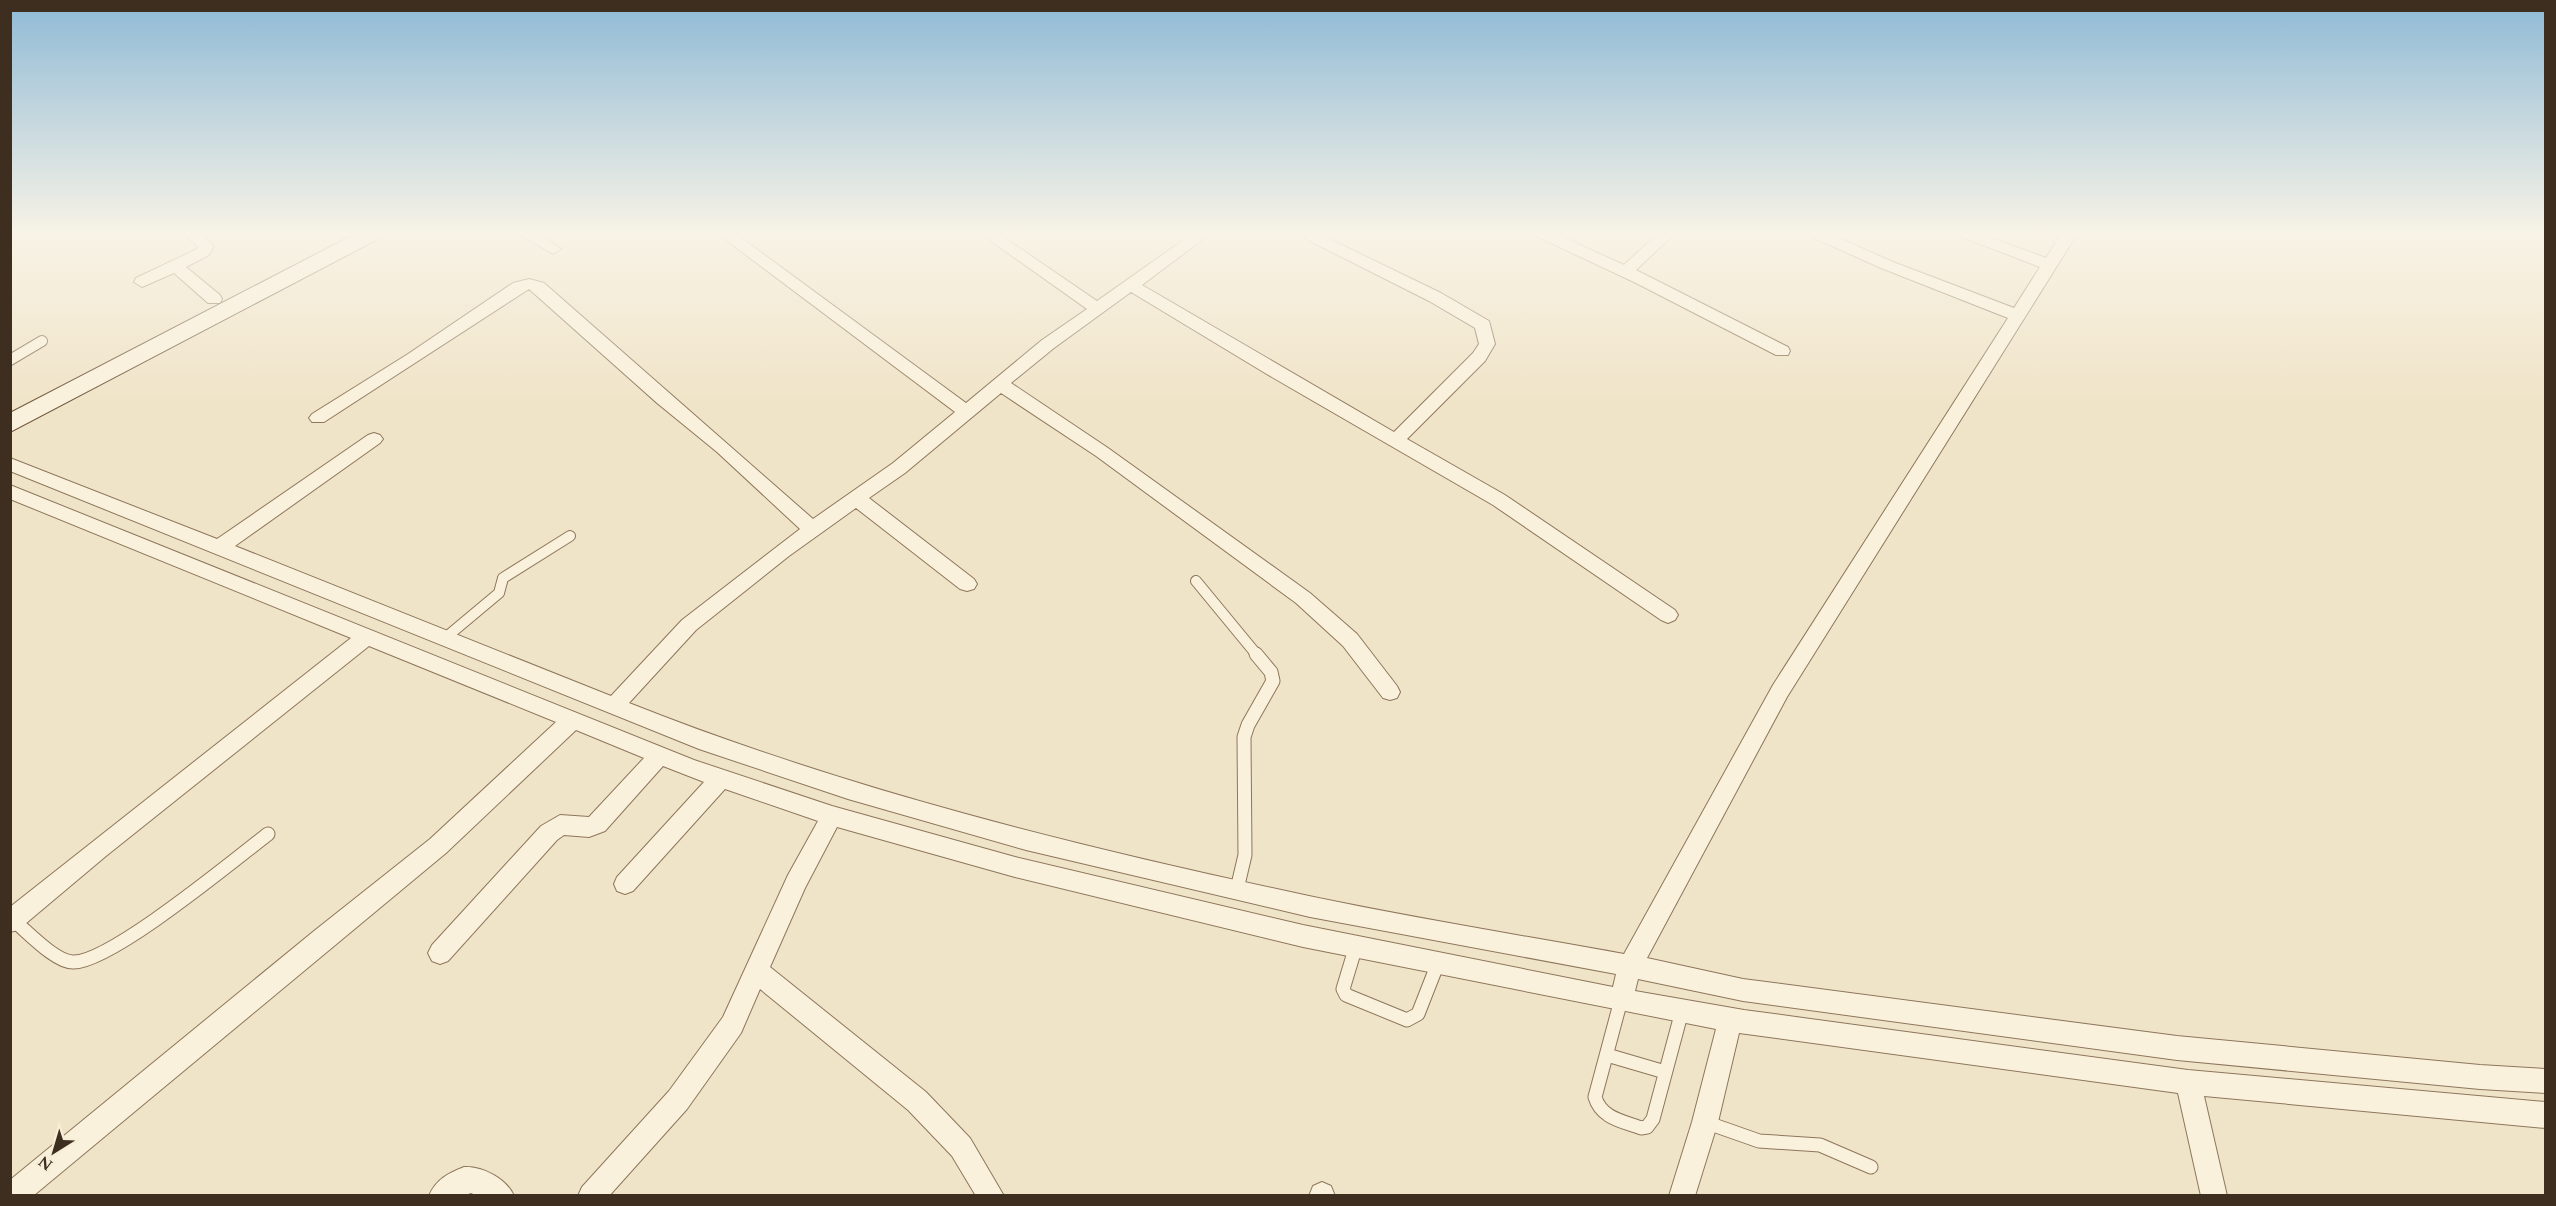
<svg xmlns="http://www.w3.org/2000/svg" width="2556" height="1206" font-family="Spectral,serif">
<style>
.lines{fill:none;stroke-linecap:round;stroke-linejoin:round}
.lane-far1-casing{stroke:#8d765c;stroke-width:12}
.lane-casing{stroke:#8d765c;stroke-width:15}
.street-casing{stroke:#8d765c;stroke-width:2}
.secondary-casing{stroke:#6f573f;stroke-width:2}
.lane-far1{stroke:#faf1dc;stroke-width:10}
.lane{stroke:#faf1dc;stroke-width:13}
.street{fill:#faf1dc;fill-rule:evenodd}
.secondary{fill:#faf1dc;fill-rule:evenodd}
</style>
<rect width="100%" height="100%" fill="#f0e4c8"/>
<g class="lines">
<defs>
<path id="lane-far1" d="M10,360L42,341
M1196,581L1257,655
M444,639L499,593L503,578L570,536"/>
<path id="lane" d="M1237,889L1245,855L1244,737L1248,725L1273,681L1271,672L1256,654
M13,920C27,931 55,962 73,962C110,963 234,860 268,834
M1356,946L1343,989L1346,995L1407,1020L1418,1014L1438,963
M1621,1000L1595,1097C1601,1118 1622,1121 1641,1128L1647,1127L1653,1119L1682,1011
M1607,1055L1665,1072
M1705,1122L1759,1141L1820,1145L1871,1167"/>
<path id="street" d="M184,234H201L214,246L209,255L186,267L220,295L222,299L220,303H208L174,273L142,287L134,282L136,278L197,249L198,247Z
M519,234H538L561,249L553,254Z
M718,234H736L966,403L1042,340L1087,309L981,234H999L1097,301L1192,234H1210L1142,285L1394,432L1473,353L1479,344L1475,328L1429,301L1302,237L1299,234H1319L1441,293L1489,321L1495,344L1485,361L1407,439L1505,495L1675,610L1678,615L1675,620L1668,623L1661,620L1493,505L1265,373L1131,292L1054,348L1011,383L1108,448L1310,593L1357,634L1397,686L1400,692L1397,698L1390,700L1383,698L1343,646L1296,603L1096,456L1001,393L905,473L869,498L974,579L977,584L974,589L967,591L960,589L856,508L789,556L696,630L629,703C848,790 1079,847 1309,896C1413,918 1519,935 1624,954L1773,685L2008,318L1881,268L1812,237L1809,234H1830L1893,262L2014,308L2040,267L1962,237L1959,234H1981L2046,258L2061,234H2077L1787,697L1647,958L1743,979L2177,1036L2480,1065L2546,1069V1093L2480,1089L2177,1060L1743,1001L1638,979L1635,991L1744,1010L2188,1070L2546,1102V1128L2204,1096L2227,1196H2201L2178,1093L1739,1033L1718,1122L1695,1196H1669L1692,1122L1716,1029L1303,947L1015,877L837,827L805,888L770,967L926,1092L970,1138L1004,1196H976L952,1156L908,1110L760,989L741,1033L687,1109L609,1196H578L582,1187L669,1091L723,1017L788,875L818,821L725,789L633,891L625,894L617,891L614,884L617,877L704,782L663,766L605,831L589,837L564,835L557,840L448,961L440,964L432,961L428,953L432,945L541,826L560,815L589,817L644,758L576,730L446,853L33,1196H10V1180L314,931L430,839L556,722L369,646L106,856L18,930L10,932V907L351,638L10,499V485L694,760L832,806L1015,857L1303,925L1613,987L1616,974L1310,917L1026,850L848,799L699,749L10,471V458L217,539L368,435L374,433L380,435L383,439L380,443L235,546L611,696L682,620L800,529L717,452L657,403L529,289L324,422H312L309,418L312,414L408,354L513,283L529,279L544,283L813,519L893,463L955,412Z
M1535,234H1556L1624,265L1657,234H1674L1636,270L1788,347L1790,351L1788,355H1776L1636,283L1538,237Z
M464,1167C483,1166 507,1179 514,1196H478L471,1193L462,1196H429C436,1179 449,1173 464,1167Z
M1322,1182L1331,1186L1335,1196H1309L1313,1186Z"/>
<path id="secondary" d="M355,234H382L378,239L10,432V413Z"/>
</defs>
<use href="#lane-far1" class="lane-far1-casing"/>
<use href="#lane" class="lane-casing"/>
<use href="#street" class="street-casing"/>
<use href="#secondary" class="secondary-casing"/>
<use href="#lane-far1" class="lane-far1"/>
<use href="#lane" class="lane"/>
<use href="#street" class="street"/>
<use href="#secondary" class="secondary"/>
</g>
<linearGradient id="sky" x2="0" y2="1"><stop stop-color="#8fbad6"/><stop offset="0.58" stop-color="#f8f3e6"/><stop offset="1" stop-color="#f8f3e6" stop-opacity="0"/></linearGradient>
<rect width="2556" height="403" fill="url(#sky)"/>
<rect width="2556" height="1206" fill="none" stroke="#3d2e20" stroke-width="24"/>
<g transform="translate(54 1152) rotate(217)" stroke="#f7eed8" stroke-width="4.5" paint-order="stroke">
<path d="M0-4.5L10 22L0 15L-10 22Z" fill="#3d2e20"/>
<text y="-9" font-size="16" font-weight="bold" text-anchor="middle" fill="#3d2e20">N</text>
</g>
</svg>
